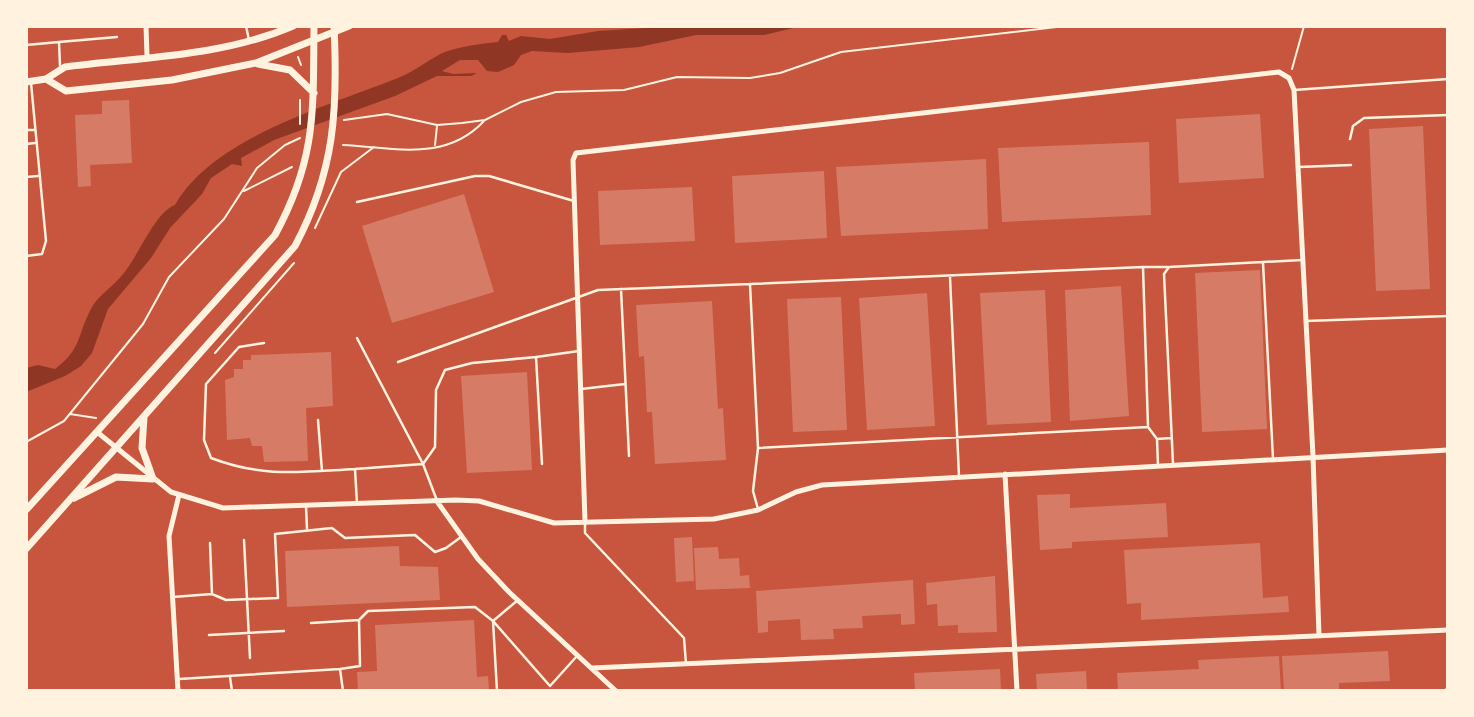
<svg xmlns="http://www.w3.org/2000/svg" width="1474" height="717" font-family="Commissioner,sans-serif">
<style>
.water{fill:#8f3625}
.building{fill:#d67c66}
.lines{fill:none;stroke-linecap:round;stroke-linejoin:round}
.path{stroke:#fff3e0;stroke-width:2}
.service{stroke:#fff3e0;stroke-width:2.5}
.minor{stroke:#fff3e0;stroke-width:5}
.secondary{stroke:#fff3e0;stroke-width:7}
</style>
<rect width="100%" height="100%" fill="#c8553d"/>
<path class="water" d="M677,26H802L764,35H696L639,47L568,53L532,51L521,55L514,65L498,72L487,71L478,60H460L442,71L453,74L477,73L471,76H437L395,96L274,140L241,158L242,166L232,164L211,178L202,194L170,228L151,258L108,309L92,353L81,366L65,376L26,392V368L38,365L55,369C82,349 77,335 91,309C98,295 114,286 124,273C138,256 156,211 175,205C214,137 328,106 398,78C416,71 432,57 445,52C462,46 480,44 498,42L502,35H506L509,41L521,36L550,39L598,31Z"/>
<path class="building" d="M129,100L132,163L90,165L91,186L78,187L75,115L102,114V101Z
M1260,114L1264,178L1179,183L1176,119Z
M1423,126L1430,289L1376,291L1369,129Z
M1149,142L1151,215L1002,222L998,148Z
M986,159L988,229L841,236L836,167Z
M824,171L827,238L735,243L732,176Z
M692,187L695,241L600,245L598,191Z
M464,194L494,292L392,323L362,226Z
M1260,270L1267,429L1202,432L1195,273Z
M1121,286L1129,416L1070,421L1065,290Z
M1045,290L1051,422L987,425L980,293Z
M927,293L935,426L867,430L859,298Z
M841,297L847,430L793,432L787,299Z
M712,301L718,409L723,408L726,460L655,464L652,412H647L644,356L639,357L636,305Z
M331,352L333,406L306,408L308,461L264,462L262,446H252L250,438L227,440L225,380L234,377V369H243V360H251V355Z
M527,372L532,470L467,473L461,376Z
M1070,494V508L1166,503L1168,537L1072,542V548L1040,550L1037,495Z
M692,537L694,581L676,582L674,538Z
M1260,543L1263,598L1288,596L1289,612L1141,620V603L1127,604L1124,550Z
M399,546L400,566L438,567L440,600L287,607L285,551Z
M718,547L719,559L739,558L740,576L749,575L750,588L696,590L694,548Z
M995,576L997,632L958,633V625L938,626L937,604L927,605L926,583Z
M913,580L915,624L901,625V614L862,616L863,628L833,629L834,639L801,640L800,619L768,621V632L758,633L756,591Z
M474,620L477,677L488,676L489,691H358L357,672L377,671L375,625Z
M1388,651L1390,681L1339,683V691H1284L1282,656Z
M1279,656L1281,691H1118L1117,673L1199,669L1198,660Z
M1000,669L1001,691H915L914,673Z
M1086,671L1087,691H1037L1036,674Z"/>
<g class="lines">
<path class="path" d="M298,57L301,65
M1292,69L1304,26
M344,120L387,114L437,125L462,123L485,120L521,102L556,92L624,90L677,77L750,78L780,73L841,52L1065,26
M300,124V100
M343,145C392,147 445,163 484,121
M435,145L437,126
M244,191L292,167
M315,228L341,172L374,147
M215,353L294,263
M70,414L96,418
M26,442L64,421L143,324L169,277L224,219L257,168L285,145L300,138"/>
<path class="service" d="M246,26L249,40
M26,45L59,42
M60,66L59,42L117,37
M1294,90L1448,79
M26,130H34
M1350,139L1353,126L1364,118L1448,115
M26,144L35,143
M1299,167L1351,165
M26,177L38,176
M357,202L475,176H489L574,201
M26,256L42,254L46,241L31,83
M1263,263L1273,459
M1143,267H1167
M950,277L959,476
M621,289L629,456
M1306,321L1448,316
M357,338L423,464L435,447L436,390L445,370L472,363L536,357
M264,343L239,347L206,384L204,440L211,458C264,478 300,472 355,469
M398,362L598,290L750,284
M581,389L625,384
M318,420L322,471
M1148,427L1157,439L1158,465
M1157,439L1171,438
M542,464L536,357L579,351
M1173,464L1164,274L1169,267L1302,260
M357,504L355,469L423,464L436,498
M306,506L307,529
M758,509L753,491L758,448L750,284L1143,267L1148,427L758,448
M585,524V533L684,638L686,664
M244,540L250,658
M212,594L226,600L278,598L275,534L332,528L345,538L415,535L435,552L446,548L461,537
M173,597L212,594L210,543
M518,600L493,621L550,686L577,656
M311,623L359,620
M209,635L284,631
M230,677L232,691
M179,679L340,669
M343,691L340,669L360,666L359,620L368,611L475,607L493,621L497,691"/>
<path class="minor" d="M146,26L147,56
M97,432L171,492L223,508L456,500L479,501L554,523L714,519L758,510L796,492L822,485L1448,450
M1005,474L1017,691
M436,500L478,559L509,592L616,691
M585,521L573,160L576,153L1279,72L1289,78L1294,90L1313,456L1319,636
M592,668L1448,630
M178,691L169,536L179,495
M1446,691L1448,690"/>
<path class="secondary" d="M258,64L290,70L314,93
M46,79L66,91L172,80L256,63L349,26
M26,82L46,79L65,67C141,57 221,57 293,26
M74,498L116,477L153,479L142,448L144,417
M26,510L275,235C317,158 313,110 314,26
M26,549L295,246C335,171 338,109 334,26"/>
</g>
<rect width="1474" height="717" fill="none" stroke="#fff3e0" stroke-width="56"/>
</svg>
